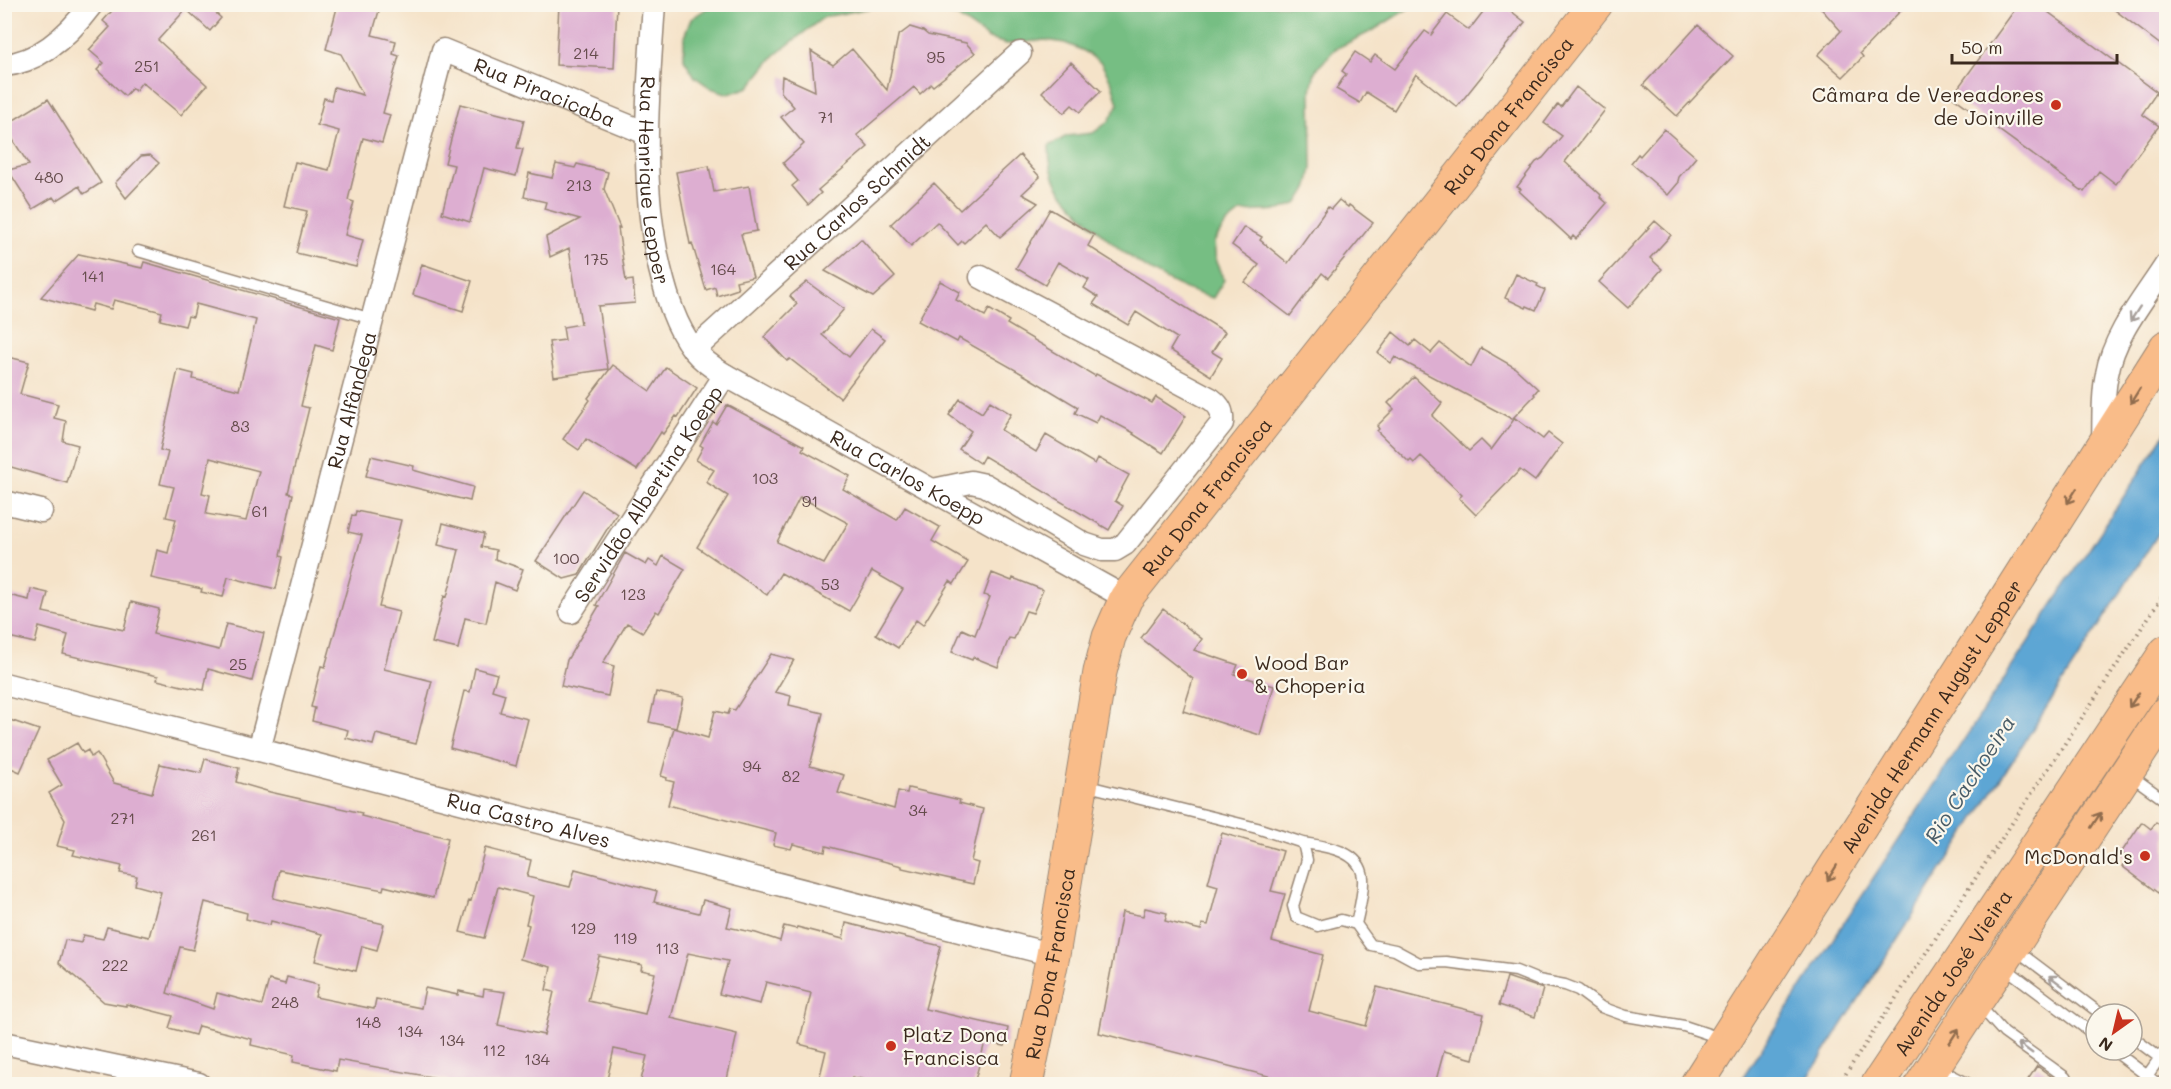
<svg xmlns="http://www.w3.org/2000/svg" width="2171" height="1089" font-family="Mali,sans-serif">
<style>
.forest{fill:#76be83;stroke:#587450;stroke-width:1.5}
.water{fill:#5da6d4;stroke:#4c6879;stroke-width:1.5}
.building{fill:#ddaed1;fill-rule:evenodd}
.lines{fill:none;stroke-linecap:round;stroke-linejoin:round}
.lane-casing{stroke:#988674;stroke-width:13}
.street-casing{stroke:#988674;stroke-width:25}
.primary-casing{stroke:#988674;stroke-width:35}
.path{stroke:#988674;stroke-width:4;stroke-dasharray:1.5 4.5;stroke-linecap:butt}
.lane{stroke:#fff;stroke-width:10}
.street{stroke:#fff;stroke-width:22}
.primary{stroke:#f9bc89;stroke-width:33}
.oneway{stroke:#a79f9a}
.oneway2{stroke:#906c4e}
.poi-dot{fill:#c8321e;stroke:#fbf7ec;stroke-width:2}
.labels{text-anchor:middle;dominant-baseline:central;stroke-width:4.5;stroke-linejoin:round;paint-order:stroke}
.number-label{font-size:16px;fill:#644b4b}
.street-label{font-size:20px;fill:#3b2a1e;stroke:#fbf7ec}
.poi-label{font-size:20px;fill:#3b2a1e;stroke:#fbf7ec;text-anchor:end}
.water-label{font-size:21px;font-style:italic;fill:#495c67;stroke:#fbf7ec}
</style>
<rect width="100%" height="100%" fill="#fbf7ec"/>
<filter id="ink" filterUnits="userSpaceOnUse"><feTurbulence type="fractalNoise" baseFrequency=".0167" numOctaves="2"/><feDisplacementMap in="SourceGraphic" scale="12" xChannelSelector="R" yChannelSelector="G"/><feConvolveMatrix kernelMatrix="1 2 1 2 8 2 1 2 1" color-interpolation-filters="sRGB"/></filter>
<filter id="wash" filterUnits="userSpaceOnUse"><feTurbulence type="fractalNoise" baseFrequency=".008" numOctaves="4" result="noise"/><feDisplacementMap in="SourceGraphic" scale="24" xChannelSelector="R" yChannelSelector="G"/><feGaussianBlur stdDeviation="1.35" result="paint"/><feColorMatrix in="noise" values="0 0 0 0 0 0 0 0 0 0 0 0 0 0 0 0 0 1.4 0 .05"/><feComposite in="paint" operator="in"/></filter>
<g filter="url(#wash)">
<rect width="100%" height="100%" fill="#f5e3c9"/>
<path class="forest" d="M733,5V4L886,5L824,17L775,55L749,87L729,94L711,88L695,77L684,59V37L691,19L709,7Z
M919,5H1414L1372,31L1335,49L1315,71L1311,90L1312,168L1308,187L1298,203L1280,210L1241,212L1226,224L1214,242L1216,262L1224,280L1213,298C1163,285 1113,249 1079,211C1072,204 1064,195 1058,186C1051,174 1049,160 1049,146L1067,136L1093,133L1109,121L1118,104L1112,83L1101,63L1084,51L1065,43L1045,40L1007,44L989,39L956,16Z"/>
<path class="water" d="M2166,432V522L1804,1084H1738Z"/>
<g id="blocks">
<path class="building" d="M118,4H206L221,18L210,31L186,9L158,40L207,85L181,115L142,82L135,91L132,88L125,96L97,70L104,63L89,50L110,27L103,21Z
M338,4H381L372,35L396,41L393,54L399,56L383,113L390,115L382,143L363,138L348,200L354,202L345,235L363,240L356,267L296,253L307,211L284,206L295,162L329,170L339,131L317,125L324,98L331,100L334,87L363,95L341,54L326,49Z
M559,4H617L614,68L556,65Z
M1489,4H1502L1525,22L1457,107L1416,74L1394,110L1366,92L1360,103L1336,89L1346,74L1342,71L1355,52L1370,62L1375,55L1395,69L1425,31L1431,35L1447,14L1469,30Z
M1817,4H1907L1860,53L1863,57L1843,77L1818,55L1841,31Z
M2019,4H2037L2157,92L2142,114L2159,126L2116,184L2099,171L2084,192L1952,96Z
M2107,4H2166V49Z
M1698,25L1733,56L1677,116L1643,85Z
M910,27L923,31L928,35L966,43L975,53L933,86L931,84L920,94L914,87L857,135L868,147L818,190L821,193L808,205L792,186L798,181L783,163L804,144L781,117L794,107L781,92L782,76L815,91L811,51L833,65L852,49L887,90L898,36Z
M1071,62L1101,91L1080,112L1072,105L1064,113L1042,92Z
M1576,87L1605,110L1565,162L1601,195L1600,197L1607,203L1576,239L1573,236L1571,239L1519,191L1521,189L1517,187L1536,162L1543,158L1562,136L1544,123L1558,104L1561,107Z
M48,99L101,183L84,194L79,186L56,201L53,197L33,209L8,170L29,165L4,126Z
M460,104L524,120L517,148L523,149L516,176L484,168L470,222L442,213L454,165L445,163Z
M1664,129L1696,157L1679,177L1678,181L1679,182L1668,195L1631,163L1638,154L1640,156Z
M150,155L159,163L126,198L115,183L141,156Z
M1020,155L1040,177L1022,194L1038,203L1000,237L986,222L964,243L962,241L958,245L937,222L911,246L891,224L934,183L960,210Z
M556,164L575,168L577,164L608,172L604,189L620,228H618L626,281L633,280L635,303L598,306L608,369L554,377L549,342L565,340L563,327L581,324L569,248L550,257L546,237L580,219L544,209L546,202L524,197L529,173L552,178Z
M709,166L714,192L749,186L757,231L741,234L753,277L736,281L738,289L717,296L715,287L706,290L692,243L690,244L676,172Z
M1339,200L1348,207L1349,205L1373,223L1328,278L1322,273L1290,316L1245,282L1259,265L1232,245L1244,227L1262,237L1260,240L1288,263L1328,207L1331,209Z
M1050,209L1094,235L1088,246L1225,332L1212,352L1222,358L1211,376L1170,350L1177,338L1136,312L1128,325L1093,304L1098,297L1084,288L1089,280L1058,262L1045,285L1016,268Z
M1655,221L1671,235L1650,258L1662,269L1628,308L1599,282Z
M861,239L895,277L873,297L825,271Z
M79,254L142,268L144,262L340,318L332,350L316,345L301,406L309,408L288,493L293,494L280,556L283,557L276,589L228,577L223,597L201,592L202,589L151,578L157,550L168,553L176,519L166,517L174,487L160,484L168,452L160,450L178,370L194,374L193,379L239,390L256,320L196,304L193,317L188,316L185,326L160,320L162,312L114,300L111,309L93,304L91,311L41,297ZM210,458L259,471L246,521L206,514L210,495L202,493Z
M422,264L472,281L463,311L413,295Z
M1516,274L1538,284L1537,286L1545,290L1536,310L1527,306L1526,308L1505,298Z
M940,281L960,292L956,300L985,316L989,309L1009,321L1007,324L1095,376L1096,374L1152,403L1156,397L1186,416L1163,453L1133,434L1134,433L1100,415L1096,423L1075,413L1078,407L1026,376L959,338L957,342L918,321Z
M807,282L844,309L822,335L849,357L871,329L885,339L840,398L790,359L787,361L764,337L797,304L790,296Z
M1393,332L1410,346L1415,340L1431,353L1440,343L1471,367L1481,348L1514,367L1538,389L1534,394L1535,395L1512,419L1395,357L1391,363L1378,353Z
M4,356L29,362L20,394L58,404L54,418L66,421L63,441L78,445L67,483L4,465Z
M613,365L650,391L666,367L697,388L678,417L676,416L663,434L661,432L637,470L586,439L579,450L563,439L590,400L588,398Z
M1414,377L1442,403L1432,416L1469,451L1481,440L1491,450L1515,418L1543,439L1548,433L1562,444L1535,481L1520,470L1476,515L1459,498L1462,495L1421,456L1414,463L1411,460L1409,462L1377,431L1379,429L1377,426L1394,409L1388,403Z
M960,399L982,413L990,401L1011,414L1001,430L1036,452L1046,435L1095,464L1098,458L1129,475L1115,501L1123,506L1109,530L984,456L980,463L959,449L971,431L949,415Z
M727,405L804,446L802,450L850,476L843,489L897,520L905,507L940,527L932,541L968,562L954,584L950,581L923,625L916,620L898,648L876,634L903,589L872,571L849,611L781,573L767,595L697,547L728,496L706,482L714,470L696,460L703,447L700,445L713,422L716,424ZM800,497L848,523L824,564L777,542Z
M371,456L414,466L413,470L473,487L470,501L366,476Z
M583,490L617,513L579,575L564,579L536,561Z
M356,511L401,520L379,607L399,612L384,669L432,681L416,744L376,734L373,745L346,738L348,730L312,721L315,708L311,707L321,666L325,667L362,535L348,532L352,515L355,516Z
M443,523L484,534L481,547L496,550L495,559L523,569L515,590L495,582L486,623L465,618L458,649L432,643L444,596L447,597L459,550L438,545Z
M625,553L646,565L649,560L658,566L663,556L685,569L659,613L656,611L643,632L627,623L603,663L614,666L608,696L561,686L567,660L599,606L596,605Z
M992,573L1012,581L1013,578L1043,590L1033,613L1026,611L1014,639L1009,638L998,667L973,657L972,660L952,652L962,629L975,635L990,597L984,595Z
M31,589L48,593L43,612L124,630L131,602L159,609L153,634L219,650L226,624L264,633L252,681L208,669L204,690L186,687L157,680L158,676L63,654L68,635L39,627L35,643L4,636V594L29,600Z
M1163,609L1202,639L1194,650L1238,665L1234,674L1274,686L1260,735L1183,711L1193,679L1141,638Z
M771,654L794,660L775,692L791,696L789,705L823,713L810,766L844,775L838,793L894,809L898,791L907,793L908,788L960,800L959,803L983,809L971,861L978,863L973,884L902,868V866L826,846L825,852L793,844L791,849L773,845L776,833L668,805L674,782L666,780L667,778L661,776L674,728L708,738L715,711L728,714L730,709L735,710Z
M475,668L497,674L492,690L505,694L500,712L528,719L516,766L450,748L464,691L470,692Z
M656,692L683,698L676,728L649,722Z
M4,718L39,730L20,772L4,765Z
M77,743L83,753L88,750L91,757L97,753L114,783L152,793L160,764L201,773L205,759L239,768L236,782L270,792L362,813L361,816L448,838L433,898L384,886L383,890L279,870L273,898L384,924L377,950L362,946L356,971L315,961L322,934L271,921L270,925L246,919L247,913L205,902L193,950L180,947L167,993L213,1009L217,993L262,1005L269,980L285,984L287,977L318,985L315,997L374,1009L376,999L421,1008L425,988L458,995L459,991L483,996L484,989L505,992L498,1025L544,1035L554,992L546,990L551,967L520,959L529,925L526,924L533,896L498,887L484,938L460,932L469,900L471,901L485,848L531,860L527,877L570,887L575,869L657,891L654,902L699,913L703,900L732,908L727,927L756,933L780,941L784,926L796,929L797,927L843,939L846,923L941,946L925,1009L1008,1028L1005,1046L985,1042L974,1084H884L852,1077L850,1084H818L826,1051L799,1044L811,993L766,982L760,1004L719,994L728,961L688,953L671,1018L737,1034L726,1084H640L647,1056L614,1049L606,1084H447L448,1080L338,1060L336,1071L293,1062L294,1055L251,1045L252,1039L198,1026L195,1035L169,1028L173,1016L126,1004V1006L104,1002L59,963L65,940L81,943L83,935L103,939L107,927L149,937L161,892L135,885L137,876L120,873L122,866L73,855L75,850L57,846L65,820L49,793L62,785L47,760ZM599,956L642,965L641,970L655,973L645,1014L588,1001Z
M2142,822L2151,829L2156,822L2166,830V883L2158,893L2122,866L2128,858L2121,853Z
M1222,833L1283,851L1271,891L1285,894L1272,941L1323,955L1309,1011L1366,1026L1377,987L1484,1014L1473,1059L1444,1051L1435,1084H1300L1099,1033L1122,912L1143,916L1145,908L1167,913L1165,921L1201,930L1202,924L1208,925L1218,886L1208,883Z
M1507,977L1543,989L1535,1017L1499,1005Z
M2037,1066L2059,1082L2058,1084H2025Z"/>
</g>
</g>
<g filter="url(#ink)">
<use href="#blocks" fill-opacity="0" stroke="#988674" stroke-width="1.5"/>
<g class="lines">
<defs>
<path id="lane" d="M138,251L372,319
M2130,775L2166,801
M1084,785L1257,828L1303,843L1307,860L1293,906L1296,917L1318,926L1341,920L1356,924L1371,945L1395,950L1419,963L1446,962L1516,971L1538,980L1565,985L1578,990L1601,1007L1626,1016L1684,1026L1723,1039
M1303,843C1324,846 1361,850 1363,878C1364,893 1359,910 1356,924
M2015,949L2101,1014
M2004,967L2096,1036
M1978,1004L2004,1033L2065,1077L2069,1084
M2132,1037L2160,1058
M2113,1050L2158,1084
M1937,1068L1969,1084
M2147,1076L2166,1049"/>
<g id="street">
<path id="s1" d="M654,4C648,93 639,181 660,269C667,297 675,325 693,349C702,360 713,368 725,375L1126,598"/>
<path d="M4,65C41,62 71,32 92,4"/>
<path id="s2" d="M694,350L1020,53"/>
<path d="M2103,443C2104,420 2102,396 2107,374C2114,334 2145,298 2166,265"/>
<path d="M933,490L971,482L985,485L1084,544L1102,550H1115L1125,544L1222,423C1223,411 1220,406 1211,399L981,277"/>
<path d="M4,502L41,511"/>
<path id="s3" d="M571,612L725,375"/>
<path id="s4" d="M4,684L1053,955"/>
<path id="s5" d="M259,750L443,50L646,133"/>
<path d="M4,1043L199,1084"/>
</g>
<g id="primary">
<path id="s6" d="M1026,1084L1053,955L1100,672L1109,637L1126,598L1596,4"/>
<path id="s7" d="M1697,1084L2166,347"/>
<path id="s8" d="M1878,1084L2166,652"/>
<path d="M1922,1084L2166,713"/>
</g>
</defs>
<use href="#lane" class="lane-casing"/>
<use href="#street" class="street-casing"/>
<use href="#primary" class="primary-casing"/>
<path class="path" d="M1839,1084L2166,591"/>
<use href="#lane" class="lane"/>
<use href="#street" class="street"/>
<use href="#primary" class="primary"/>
</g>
<defs><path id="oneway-shaft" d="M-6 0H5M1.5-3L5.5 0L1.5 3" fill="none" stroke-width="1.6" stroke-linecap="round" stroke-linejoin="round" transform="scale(1.5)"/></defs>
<g class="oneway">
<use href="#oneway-shaft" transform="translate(2135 314) rotate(123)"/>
<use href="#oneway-shaft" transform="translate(2056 981) rotate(-143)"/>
<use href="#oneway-shaft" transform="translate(2025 1048) rotate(-144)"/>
</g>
<g class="oneway2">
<use href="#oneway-shaft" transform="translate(2135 396) rotate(122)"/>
<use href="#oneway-shaft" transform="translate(2072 496) rotate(122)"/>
<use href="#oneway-shaft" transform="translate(2134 700) rotate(124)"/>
<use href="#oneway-shaft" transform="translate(2096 820) rotate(-57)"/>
<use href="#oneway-shaft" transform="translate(1832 873) rotate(122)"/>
<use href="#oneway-shaft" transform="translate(1954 1036) rotate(-57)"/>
</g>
</g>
<g class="poi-dot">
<circle cx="2056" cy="105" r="6"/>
<circle cx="1242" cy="674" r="6"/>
<circle cx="2145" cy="856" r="6"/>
<circle cx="891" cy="1046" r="6"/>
</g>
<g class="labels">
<g class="number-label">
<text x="586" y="52">214</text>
<text x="936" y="56">95</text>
<text x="147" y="65">251</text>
<text x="826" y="116">71</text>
<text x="49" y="176">480</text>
<text x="579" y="184">213</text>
<text x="596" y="258">175</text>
<text x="723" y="268">164</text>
<text x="93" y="275">141</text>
<text x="240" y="425">83</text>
<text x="765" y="477">103</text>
<text x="810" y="500">91</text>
<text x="260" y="510">61</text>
<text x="566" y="557">100</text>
<text x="830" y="583">53</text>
<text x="633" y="593">123</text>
<text x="238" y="663">25</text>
<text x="752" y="765">94</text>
<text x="791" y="775">82</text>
<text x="918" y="809">34</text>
<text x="123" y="817">271</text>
<text x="204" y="834">261</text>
<text x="583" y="927">129</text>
<text x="625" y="937">119</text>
<text x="667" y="947">113</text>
<text x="115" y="964">222</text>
<text x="285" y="1001">248</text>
<text x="368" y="1021">148</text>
<text x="410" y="1030">134</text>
<text x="452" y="1039">134</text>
<text x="494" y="1049">112</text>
<text x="537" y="1058">134</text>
</g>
<g class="street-label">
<text stroke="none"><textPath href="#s5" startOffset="834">Rua Piracicaba</textPath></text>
<text stroke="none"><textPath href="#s6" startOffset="1113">Rua Dona Francisca</textPath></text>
<text stroke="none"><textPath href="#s1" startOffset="177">Rua Henrique Lepper</textPath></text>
<text stroke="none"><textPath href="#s2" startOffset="220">Rua Carlos Schmidt</textPath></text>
<text stroke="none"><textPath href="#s5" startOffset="362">Rua Alfândega</textPath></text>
<text stroke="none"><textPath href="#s1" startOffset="604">Rua Carlos Koepp</textPath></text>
<text stroke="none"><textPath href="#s3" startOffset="141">Servidão Albertina Koepp</textPath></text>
<text stroke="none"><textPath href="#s6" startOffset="627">Rua Dona Francisca</textPath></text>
<text stroke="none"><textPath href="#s7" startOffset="436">Avenida Hermann August Lepper</textPath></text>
<text stroke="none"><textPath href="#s4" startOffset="542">Rua Castro Alves</textPath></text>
<text stroke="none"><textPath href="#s6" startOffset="123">Rua Dona Francisca</textPath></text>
<text stroke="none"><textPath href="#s8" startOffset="134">Avenida José Vieira</textPath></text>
</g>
<g class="poi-label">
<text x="2044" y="94">Câmara de Vereadores<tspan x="2044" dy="23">de Joinville</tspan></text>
<text x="1254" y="662" text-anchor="start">Wood Bar<tspan x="1254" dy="23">&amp; Choperia</tspan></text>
<text x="2133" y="856">McDonald's</text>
<text x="903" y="1034" text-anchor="start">Platz Dona<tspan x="903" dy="23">Francisca</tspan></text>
</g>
<g class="water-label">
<text transform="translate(1969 779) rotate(-57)">Rio Cachoeira</text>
</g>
</g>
<rect width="2171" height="1089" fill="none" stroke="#fbf7ec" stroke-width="24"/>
<g transform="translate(2114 1032) rotate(214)"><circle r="28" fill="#fbf7ec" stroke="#aea59a" stroke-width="1.5"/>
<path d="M0-4.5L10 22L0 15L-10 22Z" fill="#c8321e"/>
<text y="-9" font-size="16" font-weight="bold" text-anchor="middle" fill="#3b2a1e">N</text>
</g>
<path d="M1952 54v9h165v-9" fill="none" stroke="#3b2a1e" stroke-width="3"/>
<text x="1961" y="54" font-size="18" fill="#3b2a1e" stroke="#fbf7ec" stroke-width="4.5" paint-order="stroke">50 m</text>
</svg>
